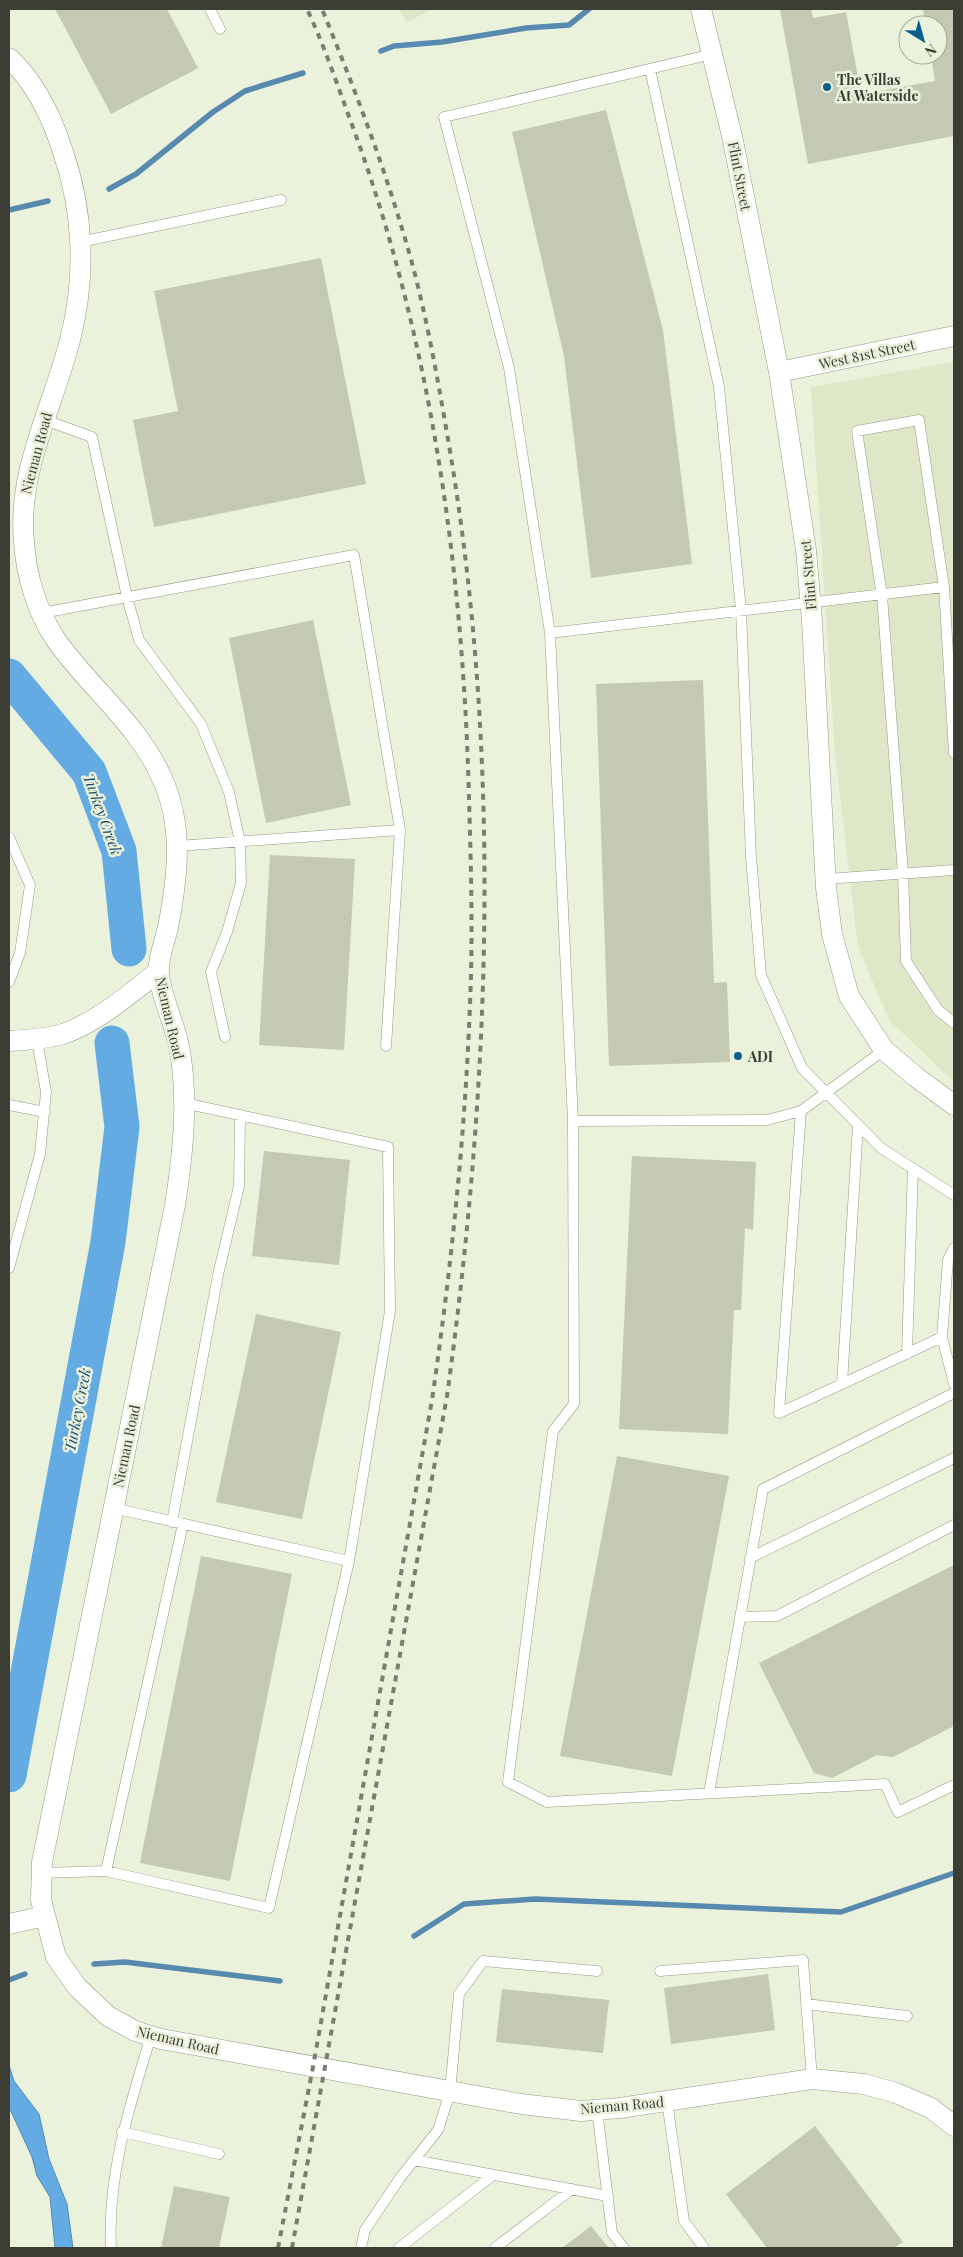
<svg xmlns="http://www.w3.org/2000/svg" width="963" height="2257" font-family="'Playfair Display',serif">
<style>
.built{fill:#dfe7c9}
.water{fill:#64abe3;stroke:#588aaf}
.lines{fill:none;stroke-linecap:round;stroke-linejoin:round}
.stream{stroke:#588aaf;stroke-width:5.5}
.river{stroke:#64abe3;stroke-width:35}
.building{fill:#c3c9b3}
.service-casing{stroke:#959a85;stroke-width:11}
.minor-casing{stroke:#959a85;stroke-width:21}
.service{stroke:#fff;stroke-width:10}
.minor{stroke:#fff;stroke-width:20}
.rail{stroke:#7a7d6f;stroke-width:4;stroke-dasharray:6 6;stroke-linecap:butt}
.poi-dot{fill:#0d5d8f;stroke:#ebf2db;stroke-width:2}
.labels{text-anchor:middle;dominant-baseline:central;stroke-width:5;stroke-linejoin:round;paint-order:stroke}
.poi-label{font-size:14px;font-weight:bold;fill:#3c3e35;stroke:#ebf2db;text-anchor:start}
.street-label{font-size:14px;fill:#3c3e35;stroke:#ebf2db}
.water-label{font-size:15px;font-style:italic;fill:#13496e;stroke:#ebf2db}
</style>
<rect width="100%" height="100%" fill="#ebf2db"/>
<path class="built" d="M399,9H431L407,23Z
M954,362V1082L889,1020L858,947L835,754L811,387Z"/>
<path class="water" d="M9,2065L14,2081L39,2114L49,2159L67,2204L73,2248H55L50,2197L37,2176L32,2157L9,2107Z"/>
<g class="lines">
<path class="stream" d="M381,51L394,46L442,42L526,28L569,25L589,9
M109,189L136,174L213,112L245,91L303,73
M9,210L48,201
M414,1936L464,1904L535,1899L841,1912L954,1873
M94,1964L125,1962L280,1981
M9,1980L25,1974"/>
<path class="river" d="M9,676L89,772L119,851L129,949
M9,1775L108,1242L122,1127L112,1043"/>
</g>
<path class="building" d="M55,9H167L198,68L111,114Z
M780,9H811L813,18L846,12L861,94L935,81L931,55H938V25H925L923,9H954V136L808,164Z
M606,110L663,330L692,564L591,578L564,356L512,132Z
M321,258L366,484L154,527L133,420L178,411L154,291Z
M313,620L351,805L266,823L229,638Z
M703,680L714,983L727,982L730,1062L609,1066L596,684Z
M270,855L355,859L344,1050L259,1045Z
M264,1151L350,1160L339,1265L252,1256Z
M632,1156L756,1162L753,1230L745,1228L741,1310H734L728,1434L619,1429Z
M256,1314L341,1332L302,1519L216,1502Z
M617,1456L729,1476L672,1776L560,1756Z
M201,1556L292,1574L230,1881L140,1863Z
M954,1565V1726L893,1757L877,1755L832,1778L814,1773L759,1663Z
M768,1974L775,2030L671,2044L664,1988Z
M502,1989L609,2000L603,2053L496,2042Z
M815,2126L903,2242L894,2248H767L726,2194Z
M174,2186L230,2197L219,2248H161Z
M591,2226L609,2248H562Z"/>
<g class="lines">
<defs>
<path id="service" d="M210,9L220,29
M650,69L719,387L741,610L751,857L761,975L802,1068L881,1148L954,1195
M80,242L281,200
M45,420L92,437L127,597L139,640L201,724L229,792L240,842L241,883L227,932L211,972L225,1037
M42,613L354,555L400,830L386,1046
M550,633L944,587
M954,753L944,587L919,420L857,431L882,596L903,873L906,961L938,1010L954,1023
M9,837L30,885L20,953L9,982
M177,846L400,830
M826,879L954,870
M884,1050L801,1111L767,1120L573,1121L574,1404L553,1431L508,1782L547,1802L885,1784L898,1812L954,1785
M9,1105L45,1112
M801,1111L779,1413L842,1384
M573,1121L550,633L509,368L444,117L713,54
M858,1125L842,1384L942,1337
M954,1248L948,1260L942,1337L954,1384
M9,1268L40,1154L46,1092L37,1040
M907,1354L913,1168
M113,1508L349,1561
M172,1522L218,1275L239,1186L240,1115
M750,1558L954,1458
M740,1617L777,1616L954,1525
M709,1793L763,1489L954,1393
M106,1871L183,1524
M42,1873L106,1871L269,1908L349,1561L390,1311L388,1147L184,1103
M660,1971L803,1960L812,2079
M806,2004L907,2016
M667,2101L684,2221L704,2248
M597,2109L612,2233L624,2248
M122,2132L219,2154
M414,2160L608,2196
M111,2248C107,2176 130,2104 151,2036
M361,2248L365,2230L400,2178L438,2130L450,2092L459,1994L483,1961L597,1971
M399,2248L493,2175
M495,2248L572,2189"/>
<path id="minor" d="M701,9L732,136L779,372L806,550L812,621L826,888L832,934L849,996L884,1050L916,1077L954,1105
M9,58C36,83 52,117 63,152C84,213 86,278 70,340C53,407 17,471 24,542C26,575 37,612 56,640C89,687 137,723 161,776C184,824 178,876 168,927C165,941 157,961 159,975C162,999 174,1022 179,1046C189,1098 183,1153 175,1205L42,1862L41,1900L56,1957L77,1987L108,2016L135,2031L161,2039L521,2104L581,2111L620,2108L812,2079L864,2084L896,2093L931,2108L954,2126
M779,372L954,336
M9,1041C27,1040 45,1039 63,1034C98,1022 129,994 158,972
M9,1924L45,1916"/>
</defs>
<use href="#service" class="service-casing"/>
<use href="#minor" class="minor-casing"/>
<use href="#service" class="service"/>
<use href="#minor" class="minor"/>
<path class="rail" d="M278,2248L313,2067L432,1400C451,1269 465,1137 470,1004C473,936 471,866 469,798C463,568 431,338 351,122C337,84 324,45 307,9
M292,2248L447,1396C490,1085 502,768 451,457C440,392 429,327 412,263C388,176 356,92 322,9"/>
</g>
<g class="poi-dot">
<circle cx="827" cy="87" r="5"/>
<circle cx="738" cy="1056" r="5"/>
</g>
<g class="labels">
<g class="poi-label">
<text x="837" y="79">The Villas<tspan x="837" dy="16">At Waterside</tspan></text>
<text x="748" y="1056">ADI</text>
</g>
<g class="street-label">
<text transform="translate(740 176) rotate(79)">Flint Street</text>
<text transform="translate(867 354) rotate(-12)">West 81st Street</text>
<text transform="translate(36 453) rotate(-75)">Nieman Road</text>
<text transform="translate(808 575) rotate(-95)">Flint Street</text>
<text transform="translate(170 1018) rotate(77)">Nieman Road</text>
<text transform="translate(126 1446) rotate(-78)">Nieman Road</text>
<text transform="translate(178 2040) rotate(13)">Nieman Road</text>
<text transform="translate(622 2105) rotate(-5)">Nieman Road</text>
</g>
<g class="water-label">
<text transform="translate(103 814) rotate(70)">Turkey Creek</text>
<text transform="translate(77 1410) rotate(-79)">Turkey Creek</text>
</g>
</g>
<rect width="963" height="2257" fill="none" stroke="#3c3e35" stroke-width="20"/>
<g transform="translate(923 40) rotate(143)"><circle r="24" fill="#ebf2db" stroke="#a5aa99"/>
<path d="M0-4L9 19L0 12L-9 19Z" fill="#0d5d8f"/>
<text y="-8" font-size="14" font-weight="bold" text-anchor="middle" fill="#3c3e35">N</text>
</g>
</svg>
